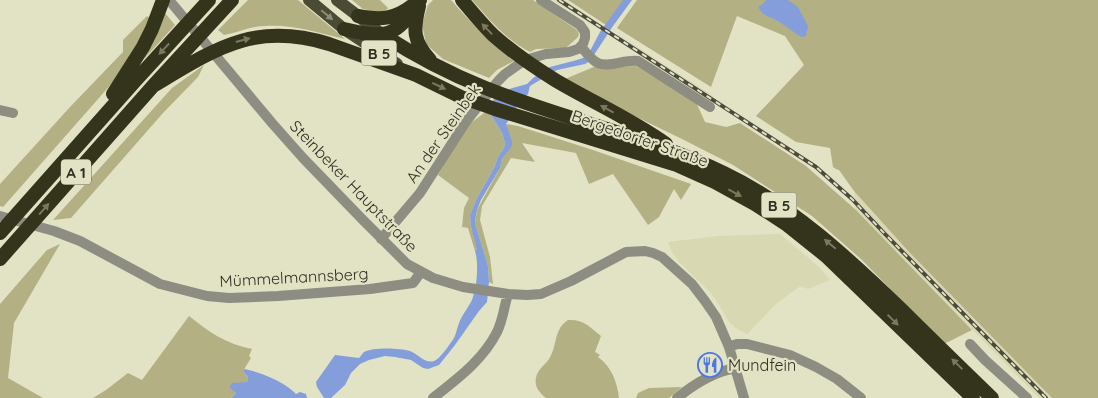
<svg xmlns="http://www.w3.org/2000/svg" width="1098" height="398" font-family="Quicksand,sans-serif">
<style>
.built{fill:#d8d8b2}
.green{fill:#b3b183}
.water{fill:#849edb}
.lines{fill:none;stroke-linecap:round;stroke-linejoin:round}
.minor{stroke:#8d8d81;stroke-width:10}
.major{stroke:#4a4a35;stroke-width:12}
.highway{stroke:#34331b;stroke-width:14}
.rail-casing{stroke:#4b4a3c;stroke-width:4}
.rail{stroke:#e2e2c4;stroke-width:2;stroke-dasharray:5.5;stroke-linecap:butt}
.oneway{fill:#8e8e75}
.oneway2{fill:#7a795f}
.labels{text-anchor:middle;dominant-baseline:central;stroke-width:4.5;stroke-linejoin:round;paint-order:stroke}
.shield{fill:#e2e2c4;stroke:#656453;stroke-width:1}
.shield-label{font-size:15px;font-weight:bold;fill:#2f2e23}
.street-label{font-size:16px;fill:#2f2e23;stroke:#e2e2c4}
.poi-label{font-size:16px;fill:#2f2e23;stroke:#e2e2c4;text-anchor:start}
</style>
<rect width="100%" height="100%" fill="#e2e2c4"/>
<path class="built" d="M553,0H564L594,20L591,24Z
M618,35L713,96L710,100L615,39Z
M854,191L909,252L1052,398H1039L856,210Z
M780,234L818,266L830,280L808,289L800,286L776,304L747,334L736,328L730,323L712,294L679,262L672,252L668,242L718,236Z"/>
<path class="green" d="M248,0H298L345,39C319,33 292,24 265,26C251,26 238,33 224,35L218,30Z
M352,0H380L388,8L384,13L363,9Z
M433,0H451C471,23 490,42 514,61L497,70L489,78L443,59L426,44L422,24L428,5Z
M472,0H533L577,30L579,34L578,37L566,48L536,49L530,52C506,40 489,19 472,0Z
M568,0H624L606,25Z
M637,0H1098V398H1052L909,252L854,191L839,170L836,169L833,167L830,148L796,142L756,116L804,65L785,36L737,16L711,87L617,28Z
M165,13L175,25L144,59L145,56Z
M147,16L151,19L135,50L113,82L3,207L0,206V184L70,107L123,52V40Z
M204,65L198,77L163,113L71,218L53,220L172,88Z
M596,66L615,67L636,66L696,102L705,122L726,127L740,123L806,166L856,210L972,330L944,344L862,260L812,216L733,165L684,140L616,107L565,79Z
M488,110L502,133L505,143L504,148L498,157L494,168L476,200L470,215L471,227L478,249L475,251L468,228L462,227L464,208L469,198L438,175L453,148L468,125Z
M506,124L518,126L593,150L691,184L681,200L674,189L659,217L648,225L613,174L589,184L576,153L522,143L535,162L511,158L482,206L480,220L490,257L493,284L489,282L488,266L475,223L477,210L500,168L502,159L509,148L508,132Z
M60,244L14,323L8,378L43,398H0V304L47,250Z
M189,316C209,332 226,344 252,349L249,356L251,358L243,371L248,377L247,382L231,398H93L106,390L128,373L142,380Z
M568,320C583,319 590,327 601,336L595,352L600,355L598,357C612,367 617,382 619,398H546C540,393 534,387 536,378C537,370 545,365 549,359C558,345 553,330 568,320Z
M682,387L669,398H636L638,393L649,388Z"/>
<path class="water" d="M623,0H632L613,26L590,61L585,64L557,70L530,86L528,94L518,105L506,124L512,141V146L502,159L500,168L481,200L477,210L476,215L475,223L488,266L489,282L487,302L479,311L455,345L439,365L428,369L423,368L411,360L395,357L385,356L369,360L360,364L351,373L345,385L331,398H324L317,387L316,382L335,355L359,358C361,356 362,354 364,352C373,347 400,348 410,351C418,354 425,364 434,361C440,359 450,344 454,338C456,334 457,328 459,323C462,315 468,308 472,300C477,287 479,264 475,251L477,249L471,227L470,215L476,200L494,168L498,157L504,148L505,143L502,133L488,110L494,99L509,89L527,84L533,78L550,67L577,60L583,58L590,51L600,32Z
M766,0H788L798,7L808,26L806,36L801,37L778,21L763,14L758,7L764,3Z
M244,369C260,372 285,382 296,394L300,392L306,394L307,398H231L236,393L229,387L232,383L247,382L248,377L243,371Z"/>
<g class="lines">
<path class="minor" d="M169,0L272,123L303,158L362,219L407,264L433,278L463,287L508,294L527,295L541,294L571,281L626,252L645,251L653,253L662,257L692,284L705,301L716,317L729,347L744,398
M581,47C586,52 590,58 596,62C608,69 624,59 638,61L710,107
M0,110L13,113
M0,216L54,231L80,241L160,284L207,296L229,298L278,296L370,289L413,283L421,272
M381,239L420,193L465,123L498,81L505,74L525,60L546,54L569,52L578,49L583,44L585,38V32L580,25L541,0
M970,344L985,360L1027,398
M729,347L737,344H747L790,355L816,367L837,379L861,398
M433,398C457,379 483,360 497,332C503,320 504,307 508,294
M677,398C693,385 714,372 735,368"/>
<path class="major" d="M309,0L344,29L397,64
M337,0L383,35"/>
<path class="highway" d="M462,0C472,12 482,24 493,35C511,51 534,67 555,80C592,102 631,119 666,144
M419,6C413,30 413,41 430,60
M358,16C380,20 394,20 413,5
M344,29C386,39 396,38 420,0
M383,35C414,55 448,73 483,87C562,119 647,136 724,173C793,206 849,259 903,311C932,340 962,369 992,398
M153,86C215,49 254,21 329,44L416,75L461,97L495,109L677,165L715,182L755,204L786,224L826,256L973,398
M113,94L143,47L152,29L163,0
M0,233L135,81L209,0
M0,259L153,86L232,0"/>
<defs>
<path id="rail" d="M559,0L816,167L852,199L885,234L1046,398"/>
</defs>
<use href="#rail" class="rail-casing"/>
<use href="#rail" class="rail"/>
</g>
<defs><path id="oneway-solid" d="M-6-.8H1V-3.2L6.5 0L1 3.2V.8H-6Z" transform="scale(1.25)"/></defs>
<use class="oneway" href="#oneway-solid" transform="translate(327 15) rotate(40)"/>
<g class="oneway2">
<use href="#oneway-solid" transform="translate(487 29) rotate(-134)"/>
<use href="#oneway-solid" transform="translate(243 40) rotate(-15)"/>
<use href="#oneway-solid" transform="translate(164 49) rotate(133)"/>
<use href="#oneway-solid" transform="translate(439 86) rotate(25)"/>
<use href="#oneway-solid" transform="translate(607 109) rotate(-151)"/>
<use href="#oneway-solid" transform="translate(735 193) rotate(28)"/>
<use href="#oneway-solid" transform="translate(44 209) rotate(-49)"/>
<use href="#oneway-solid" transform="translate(830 244) rotate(-140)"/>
<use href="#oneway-solid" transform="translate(893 320) rotate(44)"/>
<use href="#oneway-solid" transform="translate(957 364) rotate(-136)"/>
</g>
<defs>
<symbol id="restaurant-ring" viewBox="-11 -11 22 22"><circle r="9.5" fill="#e2e2c4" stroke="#4d74e8" stroke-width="1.5"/><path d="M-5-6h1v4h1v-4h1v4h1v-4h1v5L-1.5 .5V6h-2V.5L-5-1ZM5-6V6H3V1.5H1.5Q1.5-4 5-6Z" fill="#4d74e8"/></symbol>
</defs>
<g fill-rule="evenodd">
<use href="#restaurant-ring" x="696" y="351" width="28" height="28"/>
</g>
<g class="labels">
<g class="shield">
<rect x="361.5" y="40.5" width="35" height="25" rx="4"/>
<rect x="61" y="159.5" width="30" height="25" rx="4"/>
<rect x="761.5" y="192.5" width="35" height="25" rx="4"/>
</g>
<g class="shield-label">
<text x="379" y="53">B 5</text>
<text x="76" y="172">A 1</text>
<text x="779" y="205">B 5</text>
</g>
<g class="street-label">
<text transform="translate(443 133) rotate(-55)">An der Steinbek</text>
<text transform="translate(640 138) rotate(19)">Bergedorfer Straße</text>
<text transform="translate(354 186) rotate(46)">Steinbeker Hauptstraße</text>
<text transform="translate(294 277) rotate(-3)">Mümmelmannsberg</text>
</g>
<g class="poi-label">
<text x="728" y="365">Mundfein</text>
</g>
</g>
</svg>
